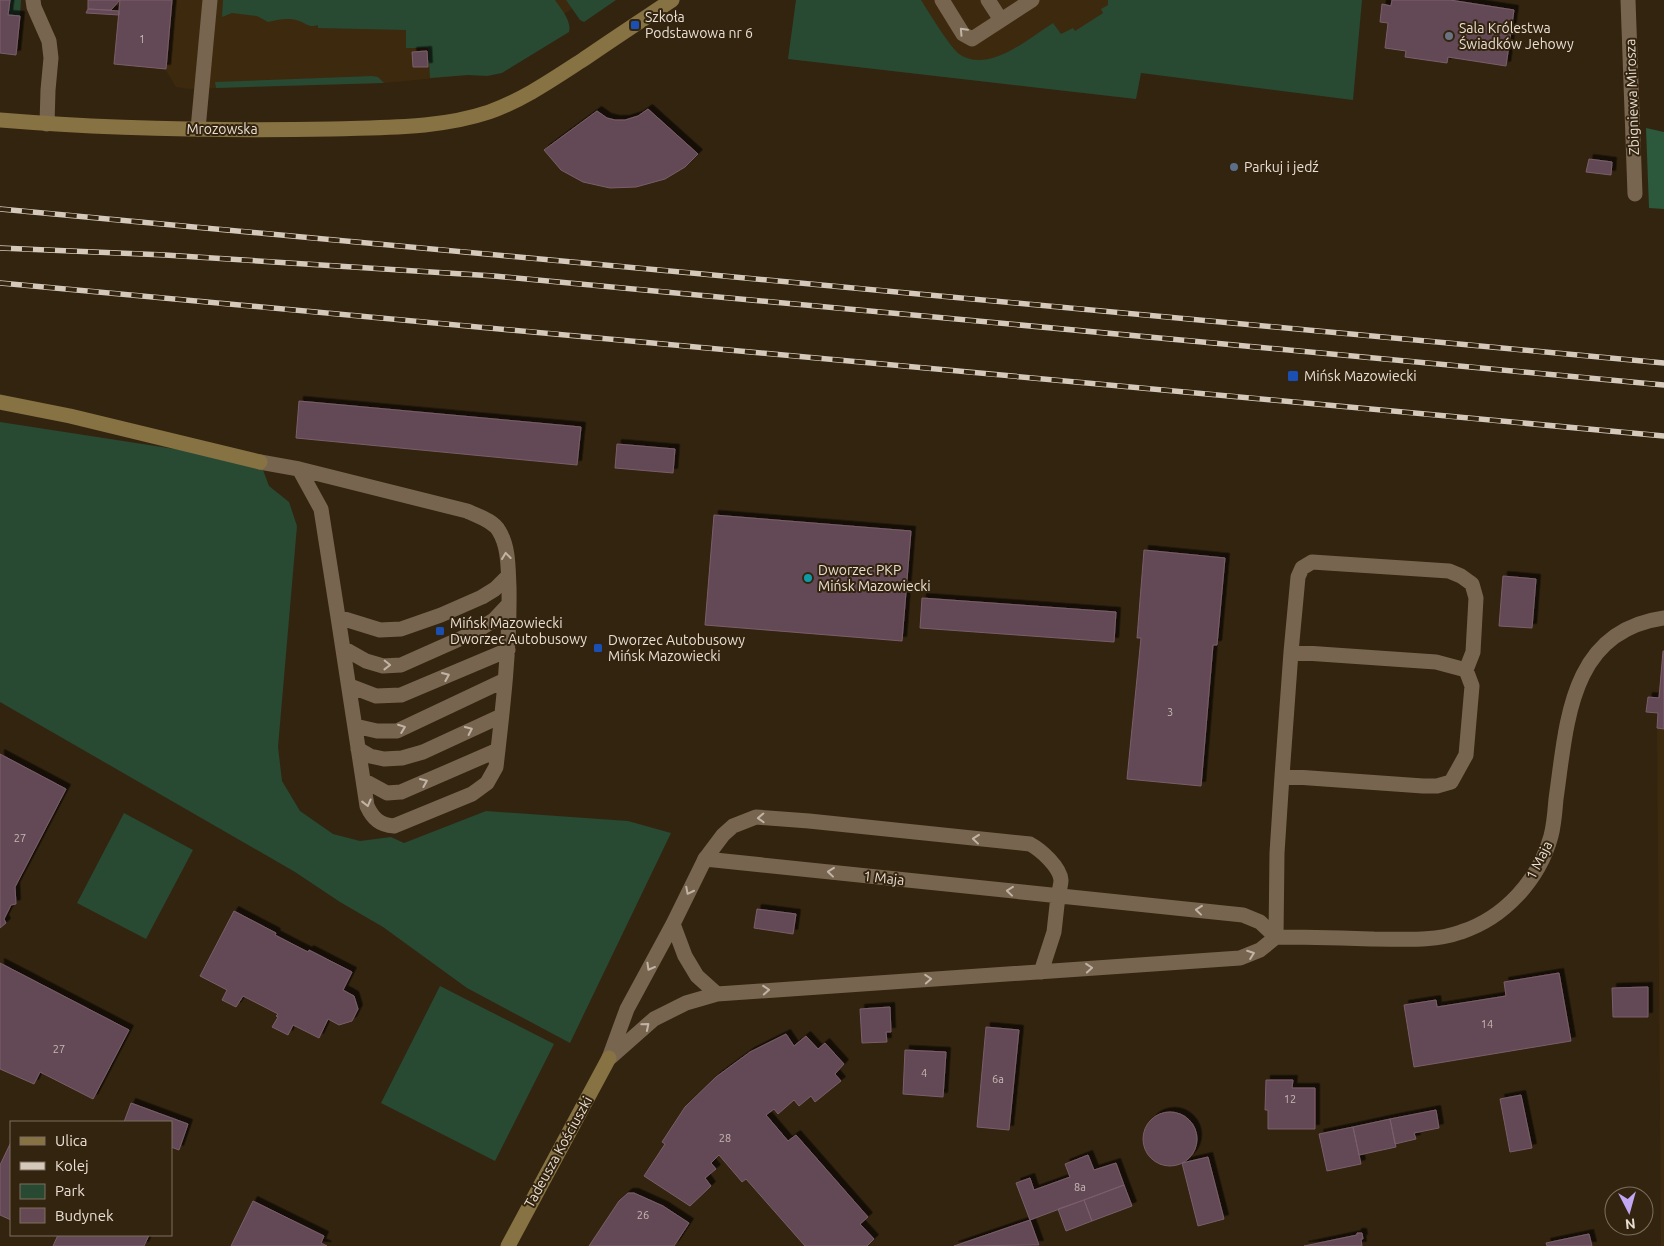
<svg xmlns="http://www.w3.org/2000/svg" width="1664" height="1246" font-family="Ubuntu,sans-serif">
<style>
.built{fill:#3d290e}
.green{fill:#284932}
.forest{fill:#2c583b}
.building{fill:#644955;stroke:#7a5e6b;filter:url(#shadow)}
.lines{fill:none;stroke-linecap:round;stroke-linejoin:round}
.lane{stroke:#786550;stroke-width:15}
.street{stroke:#786550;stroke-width:15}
.secondary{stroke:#877243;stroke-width:15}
.rail-casing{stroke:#d5c9bc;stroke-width:5.5}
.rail{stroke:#33240f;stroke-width:4;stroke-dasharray:11;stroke-linecap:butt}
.oneway{stroke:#c2b4a5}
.transit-dot{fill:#1a4fb4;stroke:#33240f;stroke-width:2}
.worship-dot{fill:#6b7280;stroke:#33240f;stroke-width:2}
.service-dot{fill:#5c6f8a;stroke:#33240f;stroke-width:2}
.culture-dot{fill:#0f9aa8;stroke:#33240f;stroke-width:2}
.labels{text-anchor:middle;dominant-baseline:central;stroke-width:4;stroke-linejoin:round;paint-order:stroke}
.number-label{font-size:11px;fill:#c8bab4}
.poi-label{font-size:14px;fill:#eadfd3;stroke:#33240f;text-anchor:start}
.street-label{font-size:14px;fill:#eadfd3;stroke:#33240f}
</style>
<defs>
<filter id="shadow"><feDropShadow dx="4.5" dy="-4.5" stdDeviation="0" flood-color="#0009"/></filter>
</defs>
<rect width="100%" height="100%" fill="#33240f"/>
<path class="built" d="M88,0H586L468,75L384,83L189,89L176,87L165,69L114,64L118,15L86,13Z
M796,0H1150L1136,99L788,59Z
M1664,651V1246H1661L1657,728L1658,713L1646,712L1648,697L1659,698Z"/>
<path class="green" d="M10,0H21L20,16L8,15Z
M223,0H555C561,9 572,21 569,32L502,73L487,76L468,75L430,78L428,48H406V30L318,28V25C309,28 307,24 299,21C289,17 277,20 268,22L257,16L232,13L222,17Z
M566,0H616L584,22L580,20Z
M796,0H921C928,11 950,47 959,54C988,74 1028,39 1053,23L1061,34L1073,28L1075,31L1103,13L1101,9L1108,5V0H1362L1353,100L1141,73L1136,99L788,59Z
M372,76L378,77L384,83L216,88L215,82Z
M0,422L260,462L269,486L289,502L297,526L278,747L282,781L300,811L333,834L360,841L391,837L404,843L486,811L628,821L671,833L570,1043L467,988L383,927L340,902L295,872L0,702Z
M124,813L193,850L146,939L77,903Z
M440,986L554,1044L495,1161L381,1103Z"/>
<path class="forest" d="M1646,128L1664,132V209L1649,208Z"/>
<path class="building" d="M0,0H10L8,15L20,16L16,55L0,53Z
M88,0H120L111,10L88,9Z
M120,0H172L166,69L114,64Z
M1392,0H1450L1514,10L1506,66L1448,57L1447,63L1405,57L1406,51L1385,48L1388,23L1380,22L1382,4L1391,6Z
M88,9L119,11V15L86,13Z
M427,51L428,67H413L412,52Z
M648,109L698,154L685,167L665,179L636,187L610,188L583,182L561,170L544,150L597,111L607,118L615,120H625L638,116Z
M1589,159L1612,162L1611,175L1586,172Z
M299,401L581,427L577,465L296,438Z
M617,444L675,449L673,473L615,468Z
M714,515L911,531L902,641L705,625Z
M1144,550L1225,558L1217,645H1213L1201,786L1127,779L1141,638H1137Z
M1503,576L1536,579L1532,628L1499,626Z
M922,598L1116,612L1114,642L920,628Z
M1663,651H1664V729L1657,728L1658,713L1646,712L1648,697L1659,698Z
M0,754L66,789L15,887L16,904L11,905L4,919L6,923L0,928Z
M757,909L796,914L793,934L754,928Z
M234,911L276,933L275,935L308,952L309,950L352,972L343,990L354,996L358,1009L352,1021L339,1025L328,1019L319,1038L293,1025L288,1035L272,1027L278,1017L276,1016L278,1014L243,996L236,1007L222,1000L227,990L200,976Z
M0,963L129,1030L93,1099L40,1072L34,1084L0,1069Z
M1559,973L1571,1041L1414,1067L1404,1005L1436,1000L1437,1007L1506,996L1504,982Z
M1648,987V1017H1613L1612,988Z
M890,1007L891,1032H886L887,1042L862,1043L860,1009Z
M986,1027L1019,1030L1009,1130L977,1127Z
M786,1034L794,1046L806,1036L818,1049L825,1043L844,1064L835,1074L841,1081L815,1102L811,1096L799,1106L794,1100L778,1114L774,1109L766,1115L788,1141L796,1135L868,1217L860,1224L874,1239L867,1246H805L746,1179L742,1182L719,1155L711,1163L716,1169L705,1178L711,1186L690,1206L644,1176L665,1144L662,1142L685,1107L716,1077L750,1052Z
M905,1050L946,1052L943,1097L903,1094Z
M1266,1080H1293L1292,1088H1315V1129H1268V1110H1265Z
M1521,1095L1532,1148L1510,1152L1500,1099Z
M131,1103L188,1124L179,1150L171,1147V1122H124Z
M1436,1110L1439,1128L1414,1133L1416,1139L1395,1144L1390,1119Z
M1143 1139a27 27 0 1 1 54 0a27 27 0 1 1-54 0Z
M1390,1119L1396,1147L1359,1155L1353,1127Z
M1353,1127L1361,1164L1327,1171L1319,1134Z
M11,1142V1220L0,1215V1165Z
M1088,1155L1094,1170L1116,1163L1124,1185L1030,1220L1016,1183L1030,1178L1034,1190L1070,1177L1065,1164Z
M1208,1157L1224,1219L1198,1226L1182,1163Z
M1124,1185L1132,1206L1092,1221L1084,1200Z
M628,1193H634L663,1206L689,1223L674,1246H589L619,1201Z
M1084,1200L1092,1221L1066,1231L1058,1209Z
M253,1201L324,1236L321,1243L327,1246H231Z
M1030,1220L1039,1245L954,1246Z
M1357,1233H1362L1363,1239H1361L1362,1246H1304L1357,1235Z
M1589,1234L1592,1246H1547L1546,1243Z
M58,1235H149L144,1246H53Z"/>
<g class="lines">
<path class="lane" d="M33,0L34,7L49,41L51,58L48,90L47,124
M942,0L963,34L972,39L1032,0
M988,0L1001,20
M198,129L210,0
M260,462L299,469L467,511C477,516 493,520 499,531C509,547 508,569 509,587C510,647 503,707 496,767L487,783L472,794L394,826C380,825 373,819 367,806L338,617
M299,469L321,509L338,617L380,630L401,629L441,615L482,597L495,589L508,576
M343,648L366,661L383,666L401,665L473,633L494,620L509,604
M1291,652L1298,577L1302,568L1312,562L1449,571L1461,576L1472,584L1476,598L1473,652L1466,670
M350,686L376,696L401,695L508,650
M355,726L377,731H397L505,680
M358,749L370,756L384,759L402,758L423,752L501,716
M363,780L387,793L401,792L498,750
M705,859L723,835L733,826L756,817L809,821L1030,844C1041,850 1060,867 1061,880C1061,885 1059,891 1058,896
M1276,937L1277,853L1282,776L1423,786H1437L1451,782L1466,755L1472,686L1466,670L1436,662L1291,652L1282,776"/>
<path class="street" d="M1628,0L1635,194
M673,924L685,956L697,976L717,994
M1041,972L1054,932L1058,896
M611,1057L654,1019L686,1003L717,994L1240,958L1260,950L1276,937
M609,1058L627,1009L673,924L705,859L1243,915L1260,922L1276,937C1309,937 1341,938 1374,939C1403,939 1433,942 1461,932C1504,918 1539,880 1551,836C1554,825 1555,811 1556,799C1567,723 1569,631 1664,618"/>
<path class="secondary" d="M0,120C110,129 221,131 332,129C384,127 438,129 489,112C523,100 553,79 584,59C613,39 642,20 672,0
M0,402L70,416L260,462
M508,1246L609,1058"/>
<defs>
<path id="rail" d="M0,209L1664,363
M0,248L165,255L494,276L1664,385
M0,283L1664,436"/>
</defs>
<use href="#rail" class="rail-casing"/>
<use href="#rail" class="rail"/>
</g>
<defs><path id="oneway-chevron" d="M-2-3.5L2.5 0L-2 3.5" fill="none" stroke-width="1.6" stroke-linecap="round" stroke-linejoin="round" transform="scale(1.25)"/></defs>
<g class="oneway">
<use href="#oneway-chevron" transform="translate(963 31) rotate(-133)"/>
<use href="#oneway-chevron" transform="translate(506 556) rotate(-97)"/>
<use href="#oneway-chevron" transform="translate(387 665) rotate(1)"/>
<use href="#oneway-chevron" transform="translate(446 676) rotate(-23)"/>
<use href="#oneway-chevron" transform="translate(402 728) rotate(-21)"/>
<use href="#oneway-chevron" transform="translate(469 730) rotate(-25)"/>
<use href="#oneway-chevron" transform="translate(424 782) rotate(-23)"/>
<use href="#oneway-chevron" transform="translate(367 803) rotate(76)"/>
<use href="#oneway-chevron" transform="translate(761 818) rotate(178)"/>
<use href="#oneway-chevron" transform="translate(976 839) rotate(-174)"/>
<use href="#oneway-chevron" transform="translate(831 872) rotate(-174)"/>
<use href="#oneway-chevron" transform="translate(689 891) rotate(117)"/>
<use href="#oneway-chevron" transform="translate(1010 891) rotate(-174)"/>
<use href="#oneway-chevron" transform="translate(1199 910) rotate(-174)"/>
<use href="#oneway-chevron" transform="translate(1251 954) rotate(-20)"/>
<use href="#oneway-chevron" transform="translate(650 967) rotate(119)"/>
<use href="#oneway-chevron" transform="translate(1089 968) rotate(-5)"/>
<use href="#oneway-chevron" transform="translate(928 979) rotate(-4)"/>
<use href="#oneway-chevron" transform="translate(766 990) rotate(-4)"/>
<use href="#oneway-chevron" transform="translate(646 1026) rotate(-40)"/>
</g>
<g class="transit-dot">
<rect x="630" y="20" width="10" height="10" rx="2.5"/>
<rect x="1287" y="370" width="12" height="12" rx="2.5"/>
<rect x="435" y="626" width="10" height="10" rx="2.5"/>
<rect x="593" y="643" width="10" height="10" rx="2.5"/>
</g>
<circle class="worship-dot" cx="1449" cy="36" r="5"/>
<circle class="service-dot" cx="1234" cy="167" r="5"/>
<circle class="culture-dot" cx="808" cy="578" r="5"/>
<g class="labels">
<g class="number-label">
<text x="142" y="39">1</text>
<text x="1170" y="712">3</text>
<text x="20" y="838">27</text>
<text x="1487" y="1024">14</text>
<text x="59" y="1049">27</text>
<text x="924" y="1073">4</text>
<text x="998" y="1079">6a</text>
<text x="1290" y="1099">12</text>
<text x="725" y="1138">28</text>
<text x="1080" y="1187">8a</text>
<text x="643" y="1215">26</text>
</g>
<g class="poi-label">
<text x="645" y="17">Szkoła<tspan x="645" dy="16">Podstawowa nr 6</tspan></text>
<text x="1459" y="28">Sala Królestwa<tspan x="1459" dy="16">Świadków Jehowy</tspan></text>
<text x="1244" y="167">Parkuj i jedź</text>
<text x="1304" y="376">Mińsk Mazowiecki</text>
<text x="818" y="570">Dworzec PKP<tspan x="818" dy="16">Mińsk Mazowiecki</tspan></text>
<text x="450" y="623">Mińsk Mazowiecki<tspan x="450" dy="16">Dworzec Autobusowy</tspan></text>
<text x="608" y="640">Dworzec Autobusowy<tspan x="608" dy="16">Mińsk Mazowiecki</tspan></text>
</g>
<g class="street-label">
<text transform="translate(1632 97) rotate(-92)">Zbigniewa Mirosza</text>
<text x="222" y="129">Mrozowska</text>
<text transform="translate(1539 860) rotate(-63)">1 Maja</text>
<text transform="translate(884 878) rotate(6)">1 Maja</text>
<text transform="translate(558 1152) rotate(-61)">Tadeusza Kościuszki</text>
</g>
</g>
<rect x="10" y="1121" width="162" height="115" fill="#33240f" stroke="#7c6f5d"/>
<rect x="20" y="1137" width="25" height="8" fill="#877243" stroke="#7c6f5d"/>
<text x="55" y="1146" font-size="15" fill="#eadfd3">Ulica</text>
<rect x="20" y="1162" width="25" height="8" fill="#d5c9bc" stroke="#7c6f5d"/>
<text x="55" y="1171" font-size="15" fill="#eadfd3">Kolej</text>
<rect x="20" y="1184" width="25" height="15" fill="#284932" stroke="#7c6f5d"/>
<text x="55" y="1196" font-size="15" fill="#eadfd3">Park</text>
<rect x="20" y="1208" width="25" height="15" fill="#644955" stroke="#7c6f5d"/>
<text x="55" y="1221" font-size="15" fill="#eadfd3">Budynek</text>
<g transform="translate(1629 1211) rotate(174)"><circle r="24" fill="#33240f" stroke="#7c6f5d"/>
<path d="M0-4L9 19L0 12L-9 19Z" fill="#c2a7f2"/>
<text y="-8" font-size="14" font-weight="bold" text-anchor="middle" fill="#eadfd3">N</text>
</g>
</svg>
